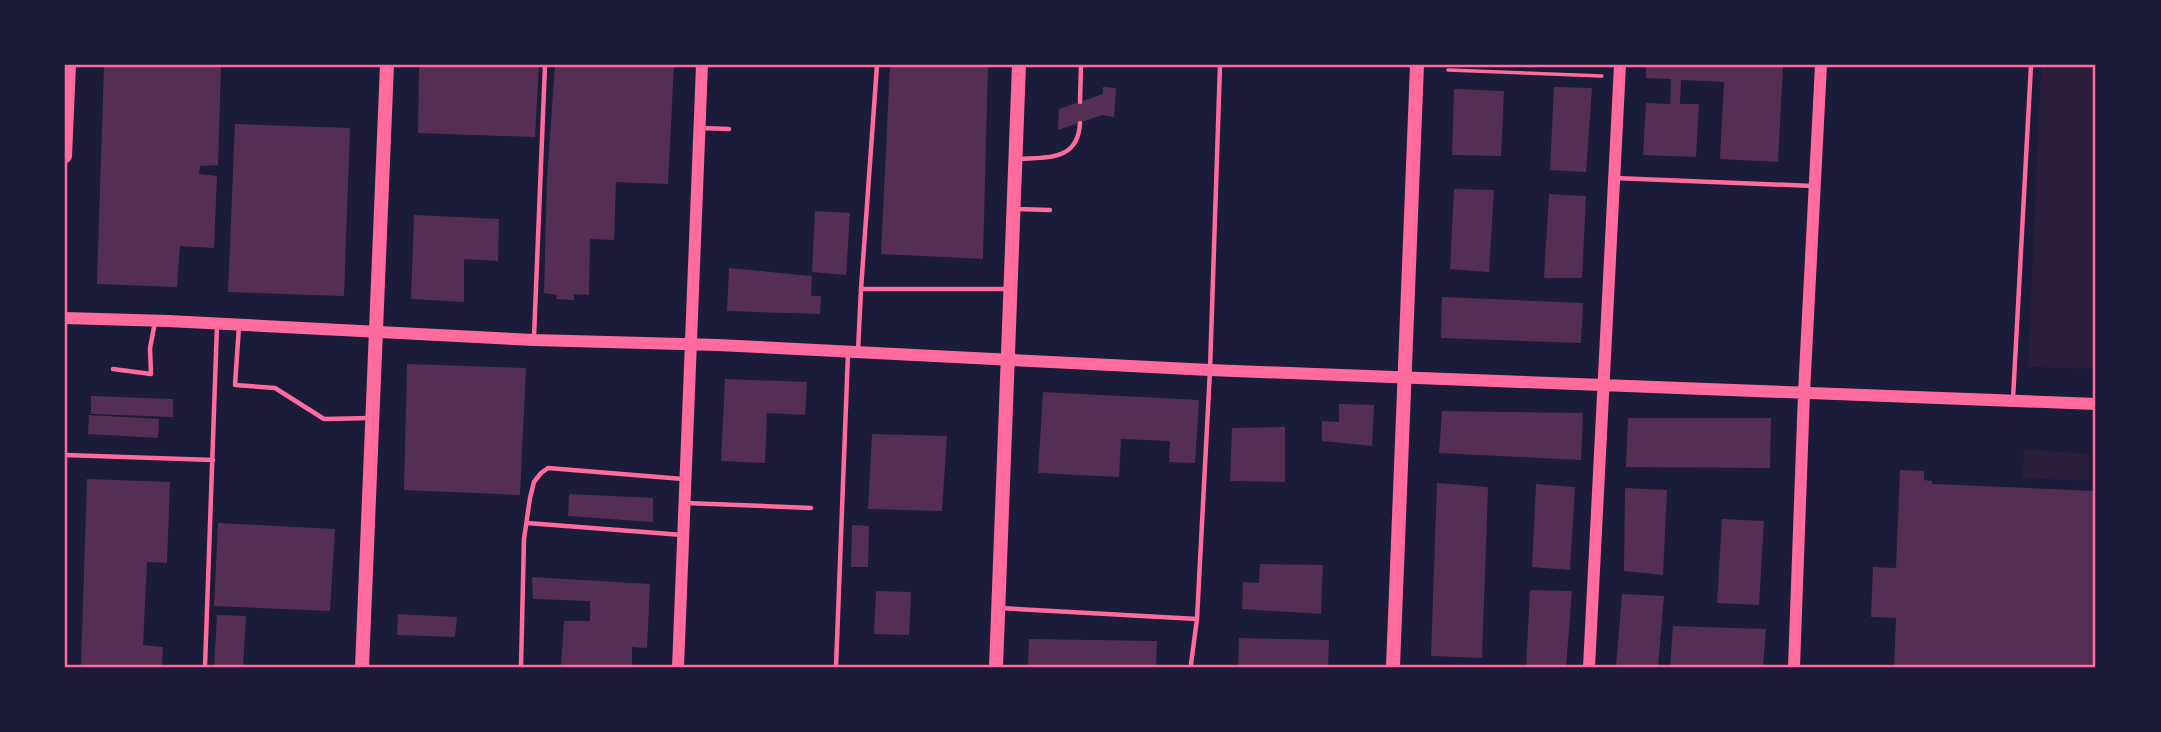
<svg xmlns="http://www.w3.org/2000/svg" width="2161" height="732" font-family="'Golos Text',sans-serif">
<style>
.green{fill:#2a1e3b}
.building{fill:#542f53}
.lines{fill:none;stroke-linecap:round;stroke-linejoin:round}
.path{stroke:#ff6b9d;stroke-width:3.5}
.service{stroke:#ff6b9d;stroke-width:4.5}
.tertiary{stroke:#ff6b9d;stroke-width:12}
.secondary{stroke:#ff6b9d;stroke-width:14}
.neatline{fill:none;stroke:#ff6b9d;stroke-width:2.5}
</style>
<rect width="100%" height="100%" fill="#1b1b3a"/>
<path class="green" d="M2041,65H2096V369L2028,367Z
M2024,449L2089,454V481L2022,478Z"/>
<path class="building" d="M104,65H221L218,165L200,166L199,174L217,176L214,248L180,246L177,287L97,284Z
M419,65H539L535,137L418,133Z
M555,65H674L668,184L616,182L614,240L590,239L589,295L574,294V300L556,299L557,295L544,293L547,179Z
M890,65H988L983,259L881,254Z
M1646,65H1783L1778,162L1720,159L1724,82L1681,80L1680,104H1699L1696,157L1643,155L1646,103L1670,104L1671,79L1646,78Z
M1103,87L1116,88L1114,117L1102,115L1058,130L1059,109L1103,94Z
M1554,87L1592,88L1586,172L1550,170Z
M1454,89L1504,91L1501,156L1452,155Z
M235,124L350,128L344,296L228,292Z
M1454,189L1494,190L1489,272L1450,269Z
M1549,194L1586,196L1582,278H1544Z
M815,211L850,213L846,275L812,272Z
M414,215L499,219L498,261L464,259V302L411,299Z
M729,268L812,276L811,296H821L820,314L727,311Z
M1442,297L1583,303L1581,343L1441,338Z
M407,364L526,368L520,495L404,490Z
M725,379L807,382L805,415L767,413L765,463L721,461Z
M1043,392L1199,400L1195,463L1169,462L1170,441L1121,439L1119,477L1038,473Z
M91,396L173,399V417L91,414Z
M1339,404L1374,405L1372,446L1322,441V421L1339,422Z
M1442,411L1583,413L1581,460L1439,453Z
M89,415L159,419L158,438L88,434Z
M1628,418H1771L1770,468L1626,467Z
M1285,427V482L1230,481L1232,428Z
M872,434L947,436L942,511L868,509Z
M1900,470L1924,471V480L1932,481V484L2096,491V667H1894L1896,618L1871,617L1873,567L1896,568Z
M87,479L170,482L167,563L147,562L143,645L163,647L162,667H81Z
M1437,483L1488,487L1482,658L1431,656Z
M1536,484L1575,487L1570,570L1532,567Z
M1625,488L1667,490L1663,575L1624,571Z
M569,494L653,498V522L568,516Z
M1722,519L1764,521L1759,605L1717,603Z
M218,523L335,529L330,611L214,606Z
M852,525L869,526L868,567H851Z
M1260,564L1323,565L1321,614L1242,609L1243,582L1259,583Z
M532,577L650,584L647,648L632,647V667H561L564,621H590V601L533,599Z
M1530,590L1572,591L1566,667H1526Z
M876,591L911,592L909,635L874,634Z
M1622,594L1664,596L1658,667H1616Z
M398,614L457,617L455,637L397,635Z
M217,615L246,616L243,667H214Z
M1673,626L1766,629L1763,667H1670Z
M1239,638L1329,640L1328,667H1238Z
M1029,639L1157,641L1156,667H1028Z"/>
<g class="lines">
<path class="path" d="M1448,70L1602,76"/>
<path class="service" d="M877,65L861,289H1007
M1080,102L1081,65
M701,128L729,129
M1019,159C1048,157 1078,161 1080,123
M1615,178L1813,186
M1015,209L1050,210
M239,326L235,385L275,388L324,419L371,418
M534,337L545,65
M858,351L861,289
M113,369L151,374L150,348L155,322
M2013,399L2031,65
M65,455L213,460
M686,503L811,508
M527,523L683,535
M999,608L1197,619L1210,370L1220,65
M1191,664L1197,619
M205,667L217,325
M521,667L524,539L530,498L534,482L541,473L548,468L683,479
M836,667L848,353"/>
<path class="tertiary" d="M65,318L168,321L534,340L718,345L1210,370L2096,404
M678,667L702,65
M1589,667L1620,65
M1794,667L1804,393L1821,65"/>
<path class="secondary" d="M65,156L69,65
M362,667L387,65
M996,667L1019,65
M1393,667L1417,65"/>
</g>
<rect width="2161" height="732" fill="none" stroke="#1b1b3a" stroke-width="133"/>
<rect x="66" y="66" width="2028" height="600" class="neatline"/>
</svg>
